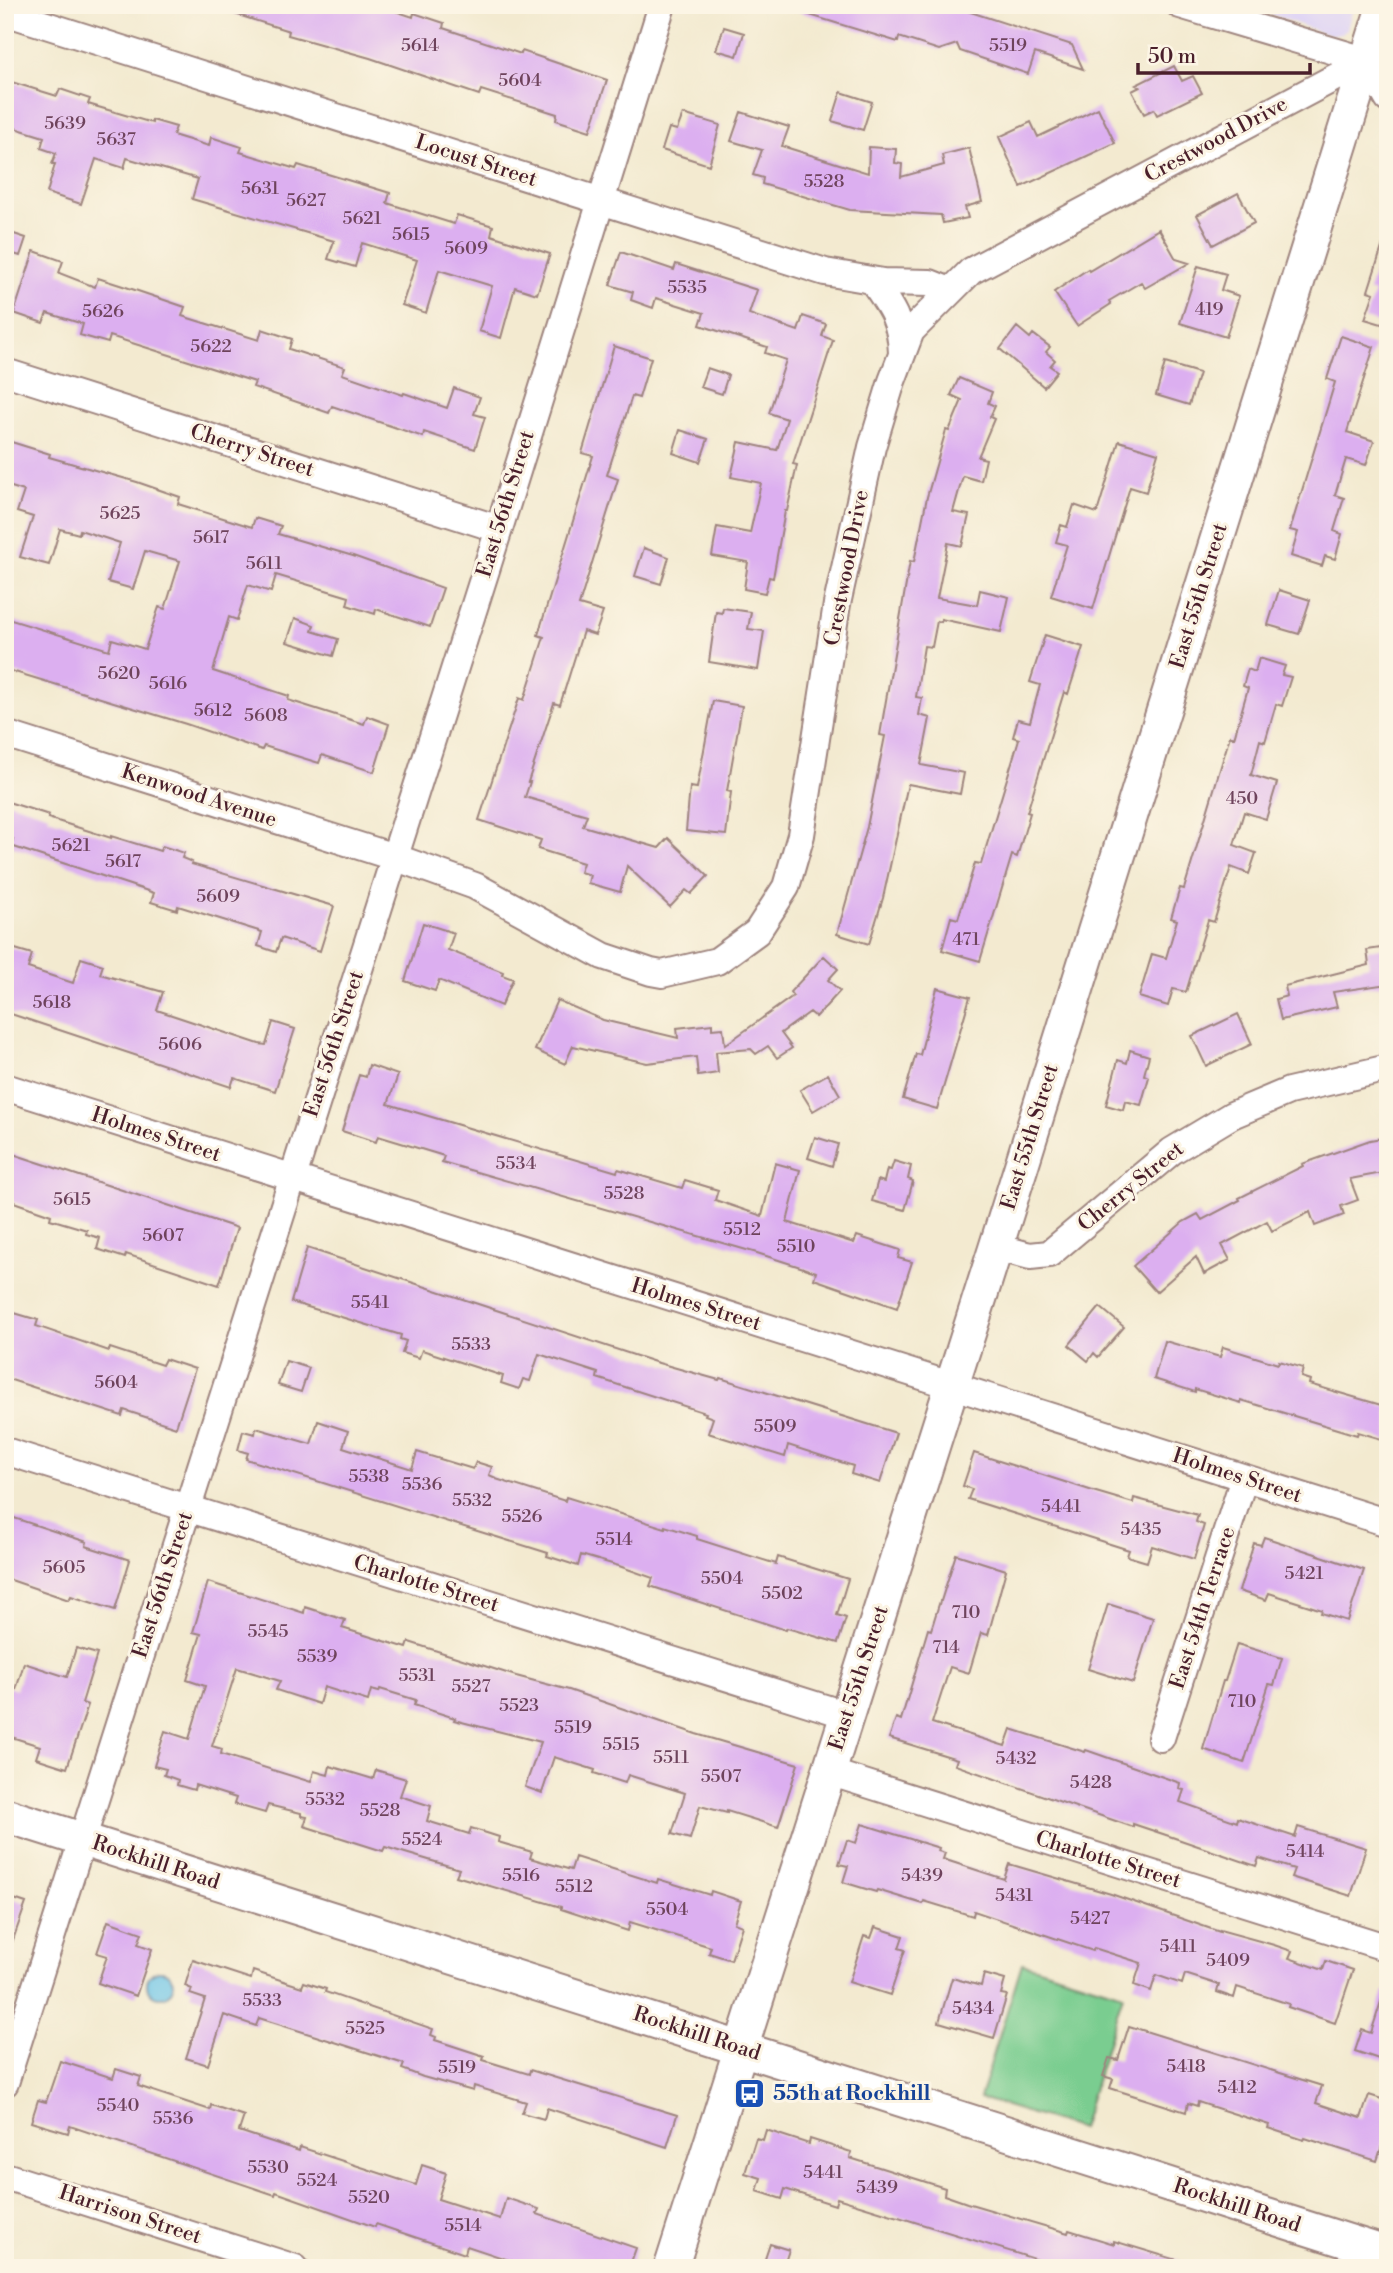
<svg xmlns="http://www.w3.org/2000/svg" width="1393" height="2273" font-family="'Libre Bodoni',serif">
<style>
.built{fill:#dfd4f5}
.green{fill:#7acd90;stroke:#62765e;stroke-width:2}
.water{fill:#6ac5e8;stroke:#5a728a;stroke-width:2}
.building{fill:#dcaff0}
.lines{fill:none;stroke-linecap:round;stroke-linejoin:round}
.minor-casing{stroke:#9e847e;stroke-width:30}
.major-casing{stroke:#9e847e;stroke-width:37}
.minor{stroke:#fff;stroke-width:26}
.major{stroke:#fff;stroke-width:33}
.labels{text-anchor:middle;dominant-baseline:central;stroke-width:6;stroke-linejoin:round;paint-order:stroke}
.number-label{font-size:18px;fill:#6e435c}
.street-label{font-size:21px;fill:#4a1f2b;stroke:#fcf5e5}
.transit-label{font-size:21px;font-weight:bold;fill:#164399;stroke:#fcf5e5;text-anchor:start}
</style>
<rect width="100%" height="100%" fill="#fcf5e5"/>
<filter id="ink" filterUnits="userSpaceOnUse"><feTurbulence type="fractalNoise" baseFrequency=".0143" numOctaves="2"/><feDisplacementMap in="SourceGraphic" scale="14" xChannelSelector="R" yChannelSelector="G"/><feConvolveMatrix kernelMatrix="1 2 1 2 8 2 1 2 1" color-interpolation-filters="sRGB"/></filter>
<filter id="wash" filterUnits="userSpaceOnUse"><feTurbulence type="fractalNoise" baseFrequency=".00686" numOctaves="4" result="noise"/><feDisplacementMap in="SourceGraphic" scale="28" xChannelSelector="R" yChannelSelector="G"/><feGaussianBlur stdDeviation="1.57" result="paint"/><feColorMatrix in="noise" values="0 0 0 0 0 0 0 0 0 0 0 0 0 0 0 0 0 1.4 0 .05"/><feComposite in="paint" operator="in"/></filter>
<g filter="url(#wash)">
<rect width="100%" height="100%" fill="#f3ead0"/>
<path class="built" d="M1244,5H1354L1347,29L1340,34L1329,35Z"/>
<path class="green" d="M1022,1963L1123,1994L1081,2129L980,2098Z"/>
<path class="water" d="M147 1984a13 13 0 1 1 26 0a13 13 0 1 1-26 0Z"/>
<g id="blocks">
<path class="building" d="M220,5H377L413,17L414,13L444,23L443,28L521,54L522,51L607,80L590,131L556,120L557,114L481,90L479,95L370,58L288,35L289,31L219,9Z
M790,5H949L1072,45L1083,69L1035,53L1028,74L960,51L957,44L939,50L899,37L898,42L790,9Z
M724,27L744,33L737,56L716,50Z
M1174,66L1182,81L1193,76L1202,93L1157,115L1154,109L1144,114L1132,91L1140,87L1136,85Z
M5,80L57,96L60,89L90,99L88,104L152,123V120L176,127L173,135L209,146L211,137L242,147L240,152L296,169L298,165L390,193L387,203L454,224L457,215L493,226L491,235L550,254L537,294L515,287L501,338L479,331L492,286L439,270L426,313L402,305L417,260L362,243L355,267L328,259L334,241L192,199L198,179L127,158L124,168L96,159L81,204L47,193L55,164H52L56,153L41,148L44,137L5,125Z
M841,92L872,102L863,130L832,121Z
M1098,108L1115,143L1021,187L999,137L1031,122L1038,137Z
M741,112L789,127L782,146L868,173L869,147L896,149L895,163L902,164L901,177L944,165L942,155L969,148L982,202L965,207L968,218L943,223L941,215L850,210L762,184L763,178L753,175L762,150L731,141Z
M683,114L720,125L709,165L662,150L669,128L677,130Z
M1238,193L1254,223L1213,245L1197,215Z
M1159,229L1176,259L1189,263L1145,288L1141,282L1109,301L1111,304L1077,326L1054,292L1088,269L1089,271Z
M5,231L26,238L20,256L5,251Z
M1384,241H1388V326L1365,319L1374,293L1368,291Z
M34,251L63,261L59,273L95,287L98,278L126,287L185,307L182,316L259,340L262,329L292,339L289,349L345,367L342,374L403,395L404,393L447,408L454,388L480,397L474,414L485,417L475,449L424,432L423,437L332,406L329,413L253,387L255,382L110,336L108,343L80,335L83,324L47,313L43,323L14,313Z
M621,252L674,270L676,264L757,290L749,314L798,331L803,316L826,324L822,336L833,340L793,464L797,465L787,511H785L773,578L769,577L765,593L744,589L748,562L712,556L717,527L750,533L761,483L731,477L739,442L777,450L787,419L769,413L786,360L765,353L767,347L700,325L704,313L656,298L653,308L631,300L633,292L610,285Z
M1198,266L1226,274L1221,290L1239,296L1226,337L1180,323Z
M1017,327L1030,338L1033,334L1050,347L1046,352L1055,360L1050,366L1057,371L1044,387L1000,349Z
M1341,336L1374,347L1347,432L1374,441L1366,465L1346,459L1335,495L1344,498L1334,531L1342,534L1335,559L1325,556L1322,566L1291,556L1298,532L1290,530L1335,382L1327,379Z
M614,346L651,358L639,398L632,396L607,475L618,479L579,605L603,612L595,635L583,631L560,705L554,703L528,782H530L525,797L587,815L583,826L659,848L668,838L708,876L691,894L686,890L670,907L627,866L620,892L588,883L590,875L580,872L583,863L538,849L541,840L479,820L519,698L524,700L544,637L538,635L593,456L582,453Z
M1165,363L1199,373L1189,405L1156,395Z
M707,368L728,375L722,394L700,387Z
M959,378L992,392L988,403L995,406L990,417L994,419L978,457L986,459L981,481L963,476L953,512L969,515L962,546L948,543L937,598L977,605L980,590L1009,597L1001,632L941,619V622L937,621L932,647L924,646L916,697L922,698L919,715L930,718L921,765L964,773L960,794L908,784L883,898L869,944L837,934L867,827L885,736L880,735L910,561L914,562L927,497L946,430L949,431L962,400L951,395Z
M680,430L708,439L700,462L673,453Z
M5,440L50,454L49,457L137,482L180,497L178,504L252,527L255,518L281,526L278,534L353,556L443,588L430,627L376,609L375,614L347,605L349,597L276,575L271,592L248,585L237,620L229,617L213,671L289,696L288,700L364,724L367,716L389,724L374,772L322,755L319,763L264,746L262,750L186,724L5,669V618L109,650L112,639L145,649L159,607L165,609L180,561L145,551L133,589L108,582L120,543L80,530L79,534L60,529L49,565L20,557L33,517L17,512L24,491L5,485Z
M1119,441L1158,453L1146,492L1130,487L1093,609L1051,596L1067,545L1056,542L1061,525L1067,527L1074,505L1097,513Z
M644,548L669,557L661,584L635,576Z
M1279,590L1310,600L1299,634L1268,625Z
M723,608L751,612L748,629L764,631L758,670L709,662L716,612L722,613Z
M295,618L314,625L312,631L338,639L333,656L287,642Z
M1045,635L1083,647L1068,694L1064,692L1027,812L1030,813L1017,857L1012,855L980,961L942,950L951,917L958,919L975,863L981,864L1019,739L1013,737L1018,719L1030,722L1040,685L1030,682Z
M1259,658L1285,666L1282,675L1291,677L1282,706L1276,704L1265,742L1260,740L1251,775L1277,783L1266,819L1244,812L1234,845L1256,853L1249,874L1231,867L1214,922L1208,920L1186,992L1173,989L1168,1006L1139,997L1152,954L1166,958L1177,920L1171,918L1180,888L1184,889L1230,736L1234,738L1248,688L1243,686L1248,669L1255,672Z
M713,701L742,706L727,791L731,792L726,835L686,831L690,787L697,788Z
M5,801L49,815L48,818L111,838V836L160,851L162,846L184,853L182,858L192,862L191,864L334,906L320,951L281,938L276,952L258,946L262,932L178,906L177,910L151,902L154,893L11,846L13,839L5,837Z
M423,923L454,933L448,950L503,972L502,975L513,979L501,1006L439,980L435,991L405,981Z
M5,946L32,954L28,968L73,983L81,958L103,965L100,974L163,992L157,1010L259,1044L266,1045L273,1022L295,1029L275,1091L234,1078L231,1087L5,1012Z
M1388,947V984L1333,992L1337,1007L1281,1020L1276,999L1287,996L1285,986L1369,965L1367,950Z
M824,956L838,969L828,980L840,991L816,1017L810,1012L781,1033L792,1048L777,1058L768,1046L756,1054L751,1049L716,1052L718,1073L698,1076L696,1057L647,1063L573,1046L565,1064L535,1050L557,1000L603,1020L678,1038L677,1028L712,1024V1029L723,1028L725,1045L793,996L790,992Z
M937,988L970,997L937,1109L903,1099L916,1054L920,1055Z
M1238,1014L1252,1044L1206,1066L1192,1036Z
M1130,1050L1149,1056L1144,1075L1149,1077L1141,1105L1125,1101L1123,1110L1106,1105L1118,1060L1127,1063Z
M369,1065L398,1075L388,1104L617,1172L618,1169L682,1188L685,1180L718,1190L715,1200L762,1216L775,1163L800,1170L787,1222L854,1243L857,1236L900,1250L898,1258L912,1262L897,1308L814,1279L816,1272L757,1253L442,1162L444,1156L378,1136L376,1142L342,1131L359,1075L366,1077Z
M828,1074L840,1095L813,1111L800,1090Z
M815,1137L838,1144L832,1166L808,1158Z
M1388,1137V1172L1350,1179L1358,1200L1341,1206L1344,1215L1315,1226L1310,1212L1272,1231L1267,1221L1222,1245L1230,1260L1204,1274L1196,1257L1156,1292L1133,1266L1183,1222L1198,1214L1202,1220L1240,1200L1239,1198L1303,1166L1302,1164L1370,1140Z
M13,1154L237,1228L219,1285L126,1254L125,1258L97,1249L100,1238L86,1234L87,1230L50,1219L51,1215L5,1199V1161L10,1162Z
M894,1161L911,1166L908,1179L913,1181L905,1210L872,1201L878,1180L884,1182L887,1169L891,1170Z
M307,1248L655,1362L719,1380L720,1378L896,1433L880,1483L851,1474L853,1466L788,1445L785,1457L708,1433L713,1418L705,1415L706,1413L597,1378L598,1373L539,1354L530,1381L523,1379L519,1389L501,1383L503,1376L422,1350L419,1358L402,1353L406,1341L400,1339L401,1335L291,1302Z
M1100,1307L1124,1327L1098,1357L1094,1353L1088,1361L1069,1345Z
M11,1312L38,1320L36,1326L109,1351L110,1348L162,1365L165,1359L195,1369L176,1427L124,1410L122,1416L5,1378V1329Z
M1165,1341L1220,1357L1223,1347L1278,1364L1279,1361L1303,1368L1301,1377L1310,1380L1309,1384L1388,1407V1441L1358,1432L1357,1435L1241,1400V1403L1195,1389V1392L1154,1379Z
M286,1361L309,1368L301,1392L278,1385Z
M318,1421L348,1431L343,1447L412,1469L417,1452L473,1469L476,1462L492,1467L489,1475L496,1478V1479L565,1501L566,1497L665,1528V1526L697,1536V1539L776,1564L778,1557L848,1579L837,1615L846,1618L838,1643L787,1628L786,1630L650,1586L653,1578L619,1566L581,1555L578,1566L547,1556L548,1553L246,1459L248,1453L238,1450L243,1431L255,1434L256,1428L311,1444Z
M974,1453L1096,1492L1133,1503L1134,1498L1198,1515L1196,1522L1204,1525L1194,1559L1152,1546L1147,1562L1127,1556L1129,1550L968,1499L972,1489L963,1486Z
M5,1515L87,1542L86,1546L130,1560L115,1610L71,1596L69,1600L5,1578Z
M1264,1537L1364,1570L1347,1621L1321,1613L1322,1610L1269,1593L1266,1600L1239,1591L1254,1543L1261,1545Z
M956,1554L1006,1570L988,1635L981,1633L969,1673L950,1667L932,1723L1005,1746L1011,1729L1085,1752L1086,1750L1180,1783L1179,1789L1184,1790L1180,1802L1237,1822L1238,1818L1295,1837L1298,1827L1366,1848L1351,1896L1291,1877L1294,1869L1259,1858L1256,1866L1169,1836L1133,1824V1827L955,1765L957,1759L889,1738L896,1718L901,1720L928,1629L931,1630L940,1601H941Z
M208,1582L304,1613L305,1607L345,1620L342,1628L407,1648L409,1642L516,1676L569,1690L696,1734L798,1764L778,1827L727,1811V1813L700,1806L690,1839L672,1834L685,1793L628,1775L625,1783L594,1773L595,1770L554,1757L542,1793L525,1787L541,1742L454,1720L455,1718L414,1705L416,1700L380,1689L379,1692L371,1690L368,1701L324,1687L319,1704L276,1690L280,1681L237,1668L212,1746L222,1749L221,1754L311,1782L314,1771L328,1775L330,1766L373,1779L376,1770L406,1779L400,1796L431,1806L427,1821L469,1834L471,1828L499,1837L498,1842L532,1852L530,1858L571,1870L575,1857L657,1883L658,1879L710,1895L711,1891L741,1901L734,1923L742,1926L731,1960L709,1953L711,1947L630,1922L628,1931L561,1909V1907L456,1876L459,1869L385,1847L383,1851L304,1826L307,1817L301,1816V1813L268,1805L265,1813L234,1804L236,1798L195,1785L194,1790L177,1785L178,1780L164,1775L166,1769L154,1766L165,1731L189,1739L205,1686L187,1680L201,1634L193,1632Z
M1108,1604L1153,1618L1133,1683L1088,1669Z
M1237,1644L1282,1658L1274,1685L1269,1684L1244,1763L1203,1749L1223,1681H1225Z
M76,1648L97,1654L82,1703L88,1705L67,1768L36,1758L40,1746L5,1735V1686L16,1690L24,1663L67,1677Z
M862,1824L939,1848L938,1851L945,1853L943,1859L1004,1879L1009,1864L1111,1894L1220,1932V1930L1274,1945L1292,1951L1289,1958L1323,1970L1326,1961L1353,1970L1335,2023L1288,2007L1289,2004L1237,1987L1234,1998L1217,1992L1219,1985L1185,1974L1182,1984L1156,1975L1151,1991L1134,1985L1141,1963L1094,1948L1093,1951L974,1911L973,1916L924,1901L923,1904L877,1890L876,1892L843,1882L848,1866L839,1864L847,1840L856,1843Z
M5,1896L26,1903L8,1954H5Z
M108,1921L142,1933L138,1944L152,1949L136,1996L98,1983L107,1956L97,1953Z
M875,1927L903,1936L899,1948L905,1950L890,1995L849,1982L864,1936L871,1938Z
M193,1960L251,1979L253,1971L302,1987L304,1982L326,1989L325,1992L433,2029L431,2035L436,2037L435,2040L484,2056L483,2060L529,2074L530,2070L677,2115L667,2147L547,2108L544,2119L522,2113L526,2102L474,2086L473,2091L423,2077L402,2069L404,2064L259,2018L256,2026L224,2015L208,2065L186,2058L205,1999L190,1994L192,1989L185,1986Z
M984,1974L1005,1980L1001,1994L1007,1995L994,2038L939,2022L952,1978L981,1986Z
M1384,1992H1388V2062L1355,2051L1362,2030L1371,2033Z
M1129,2026L1322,2086L1316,2103L1361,2118L1369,2095L1388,2101V2127L1377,2161L1305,2138L1304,2140L1268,2128L1269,2125L1198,2102L1197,2106L1188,2103L1186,2112L1110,2088L1113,2079L1103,2076L1109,2058L1118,2060Z
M60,2061L113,2078L116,2069L141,2077L138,2086L210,2110L211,2105L244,2116L239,2131L299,2151L300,2147L416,2185L422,2165L446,2173L438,2199L500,2219L506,2198L539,2209L537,2214L636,2248L629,2268H533L467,2246L465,2254L376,2224L375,2227L276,2192L275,2195L70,2126L68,2133L31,2122L38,2100L46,2102Z
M766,2130L809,2144L810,2139L851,2152L850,2158L945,2188L944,2195L967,2203L1068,2233L1069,2230L1114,2244V2241L1187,2263V2268H1064L837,2198L835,2205L785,2189L782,2199L757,2191L761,2178L745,2173L756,2138L763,2140Z
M770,2244L789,2250L783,2268H762Z"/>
</g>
</g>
<g filter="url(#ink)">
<use href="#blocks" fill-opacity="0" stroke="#9e847e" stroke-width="2"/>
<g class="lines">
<defs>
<path id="minor" d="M1180,5L1388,67
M5,12L825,272L883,282L930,283L950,291
M1366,61L1388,99
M872,280C891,307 901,320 902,353
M5,372L499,529
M5,734L394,857L475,886L603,956L651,972L662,974L717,961L757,932L786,887L801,835L837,604L872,447L892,381L911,331L971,271L1366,61
M5,1087L1388,1523
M996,1247L1030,1256L1049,1254L1172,1151L1232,1115L1289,1091L1388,1068
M5,1451L847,1715
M1161,1738L1244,1478
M829,1772L1388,1948
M5,2083L499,529L662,5
M5,2176L295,2268"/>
<path id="major" d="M5,1815L1388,2254
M671,2268L996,1247L1384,5"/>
</defs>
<use href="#minor" class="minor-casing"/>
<use href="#major" class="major-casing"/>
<use href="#minor" class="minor"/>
<use href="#major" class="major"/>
</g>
</g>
<defs>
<symbol id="bus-square" viewBox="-11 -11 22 22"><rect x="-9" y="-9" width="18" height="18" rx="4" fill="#1a4fb4" stroke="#fcf5e5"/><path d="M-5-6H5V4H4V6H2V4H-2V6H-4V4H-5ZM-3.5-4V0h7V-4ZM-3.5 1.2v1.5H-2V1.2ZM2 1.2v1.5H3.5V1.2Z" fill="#fff"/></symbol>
</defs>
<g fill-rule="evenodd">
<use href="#bus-square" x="732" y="2076" width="35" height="35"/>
</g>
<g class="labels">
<g class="number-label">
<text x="420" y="45">5614</text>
<text x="1008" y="45">5519</text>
<text x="520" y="80">5604</text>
<text x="65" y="123">5639</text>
<text x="116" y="139">5637</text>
<text x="824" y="181">5528</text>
<text x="260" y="188">5631</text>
<text x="306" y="200">5627</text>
<text x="362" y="218">5621</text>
<text x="411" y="234">5615</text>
<text x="466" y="248">5609</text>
<text x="687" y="287">5535</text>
<text x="1209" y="309">419</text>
<text x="103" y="311">5626</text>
<text x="211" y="346">5622</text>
<text x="120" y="513">5625</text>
<text x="211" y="537">5617</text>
<text x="264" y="563">5611</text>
<text x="119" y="673">5620</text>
<text x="168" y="683">5616</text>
<text x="213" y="710">5612</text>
<text x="266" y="715">5608</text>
<text x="1242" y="798">450</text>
<text x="71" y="845">5621</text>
<text x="123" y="861">5617</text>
<text x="218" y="896">5609</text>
<text x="966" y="939">471</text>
<text x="52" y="1002">5618</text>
<text x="180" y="1044">5606</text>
<text x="516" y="1163">5534</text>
<text x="624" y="1193">5528</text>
<text x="72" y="1199">5615</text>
<text x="742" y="1229">5512</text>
<text x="163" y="1235">5607</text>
<text x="796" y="1246">5510</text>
<text x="370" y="1302">5541</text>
<text x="471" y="1344">5533</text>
<text x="116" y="1382">5604</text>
<text x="775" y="1426">5509</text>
<text x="369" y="1476">5538</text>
<text x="422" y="1484">5536</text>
<text x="472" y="1500">5532</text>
<text x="1061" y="1506">5441</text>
<text x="522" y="1516">5526</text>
<text x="1141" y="1529">5435</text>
<text x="614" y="1539">5514</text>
<text x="64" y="1567">5605</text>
<text x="1304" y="1573">5421</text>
<text x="722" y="1578">5504</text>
<text x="782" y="1593">5502</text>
<text x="966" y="1612">710</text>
<text x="268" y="1631">5545</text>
<text x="946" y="1647">714</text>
<text x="317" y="1656">5539</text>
<text x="417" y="1675">5531</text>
<text x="471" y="1686">5527</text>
<text x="1242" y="1701">710</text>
<text x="519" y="1705">5523</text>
<text x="573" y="1727">5519</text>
<text x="621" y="1744">5515</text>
<text x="671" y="1757">5511</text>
<text x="1016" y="1758">5432</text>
<text x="721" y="1776">5507</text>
<text x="1091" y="1782">5428</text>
<text x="325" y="1799">5532</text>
<text x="380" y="1810">5528</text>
<text x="422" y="1839">5524</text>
<text x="1305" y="1851">5414</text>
<text x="521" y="1875">5516</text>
<text x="922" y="1875">5439</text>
<text x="574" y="1886">5512</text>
<text x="1014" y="1895">5431</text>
<text x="667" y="1909">5504</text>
<text x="1090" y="1918">5427</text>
<text x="1178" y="1946">5411</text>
<text x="1228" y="1960">5409</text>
<text x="262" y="2000">5533</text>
<text x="973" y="2008">5434</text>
<text x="365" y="2028">5525</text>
<text x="1186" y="2066">5418</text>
<text x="457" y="2067">5519</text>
<text x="1237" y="2087">5412</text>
<text x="118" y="2105">5540</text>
<text x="173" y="2118">5536</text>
<text x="268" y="2167">5530</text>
<text x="823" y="2172">5441</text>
<text x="317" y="2180">5524</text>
<text x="877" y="2187">5439</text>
<text x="369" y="2197">5520</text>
<text x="463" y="2225">5514</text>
</g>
<g class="street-label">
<text transform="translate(1216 140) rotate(-28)">Crestwood Drive</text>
<text transform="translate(476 161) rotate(18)">Locust Street</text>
<text transform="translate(252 451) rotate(18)">Cherry Street</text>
<text transform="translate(506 504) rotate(-73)">East 56th Street</text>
<text transform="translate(847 568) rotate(-79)">Crestwood Drive</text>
<text transform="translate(1199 596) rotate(-73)">East 55th Street</text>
<text transform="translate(199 796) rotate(18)">Kenwood Avenue</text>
<text transform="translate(334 1044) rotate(-72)">East 56th Street</text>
<text transform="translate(156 1135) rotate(18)">Holmes Street</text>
<text transform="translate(1030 1137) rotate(-73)">East 55th Street</text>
<text transform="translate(1131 1187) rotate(-39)">Cherry Street</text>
<text transform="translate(696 1305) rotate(17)">Holmes Street</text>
<text transform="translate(1237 1476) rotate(18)">Holmes Street</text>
<text transform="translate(426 1584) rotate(17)">Charlotte Street</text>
<text transform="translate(163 1585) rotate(-72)">East 56th Street</text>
<text transform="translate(1203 1608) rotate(-72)">East 54th Terrace</text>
<text transform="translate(859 1678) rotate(-72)">East 55th Street</text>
<text transform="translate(1108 1860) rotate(17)">Charlotte Street</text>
<text transform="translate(156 1863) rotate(18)">Rockhill Road</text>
<text transform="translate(697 2034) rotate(18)">Rockhill Road</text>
<text transform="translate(1237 2206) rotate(18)">Rockhill Road</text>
<text transform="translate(130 2215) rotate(18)">Harrison Street</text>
</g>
<g class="transit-label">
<text x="773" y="2094">55th at Rockhill</text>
</g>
</g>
<rect width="1393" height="2273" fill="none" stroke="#fcf5e5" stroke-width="28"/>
<path d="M1138 63v10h172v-10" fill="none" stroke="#4a1f2b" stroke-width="3.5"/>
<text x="1148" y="63" font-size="21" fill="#4a1f2b" stroke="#fcf5e5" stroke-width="5" paint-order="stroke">50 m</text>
</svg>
